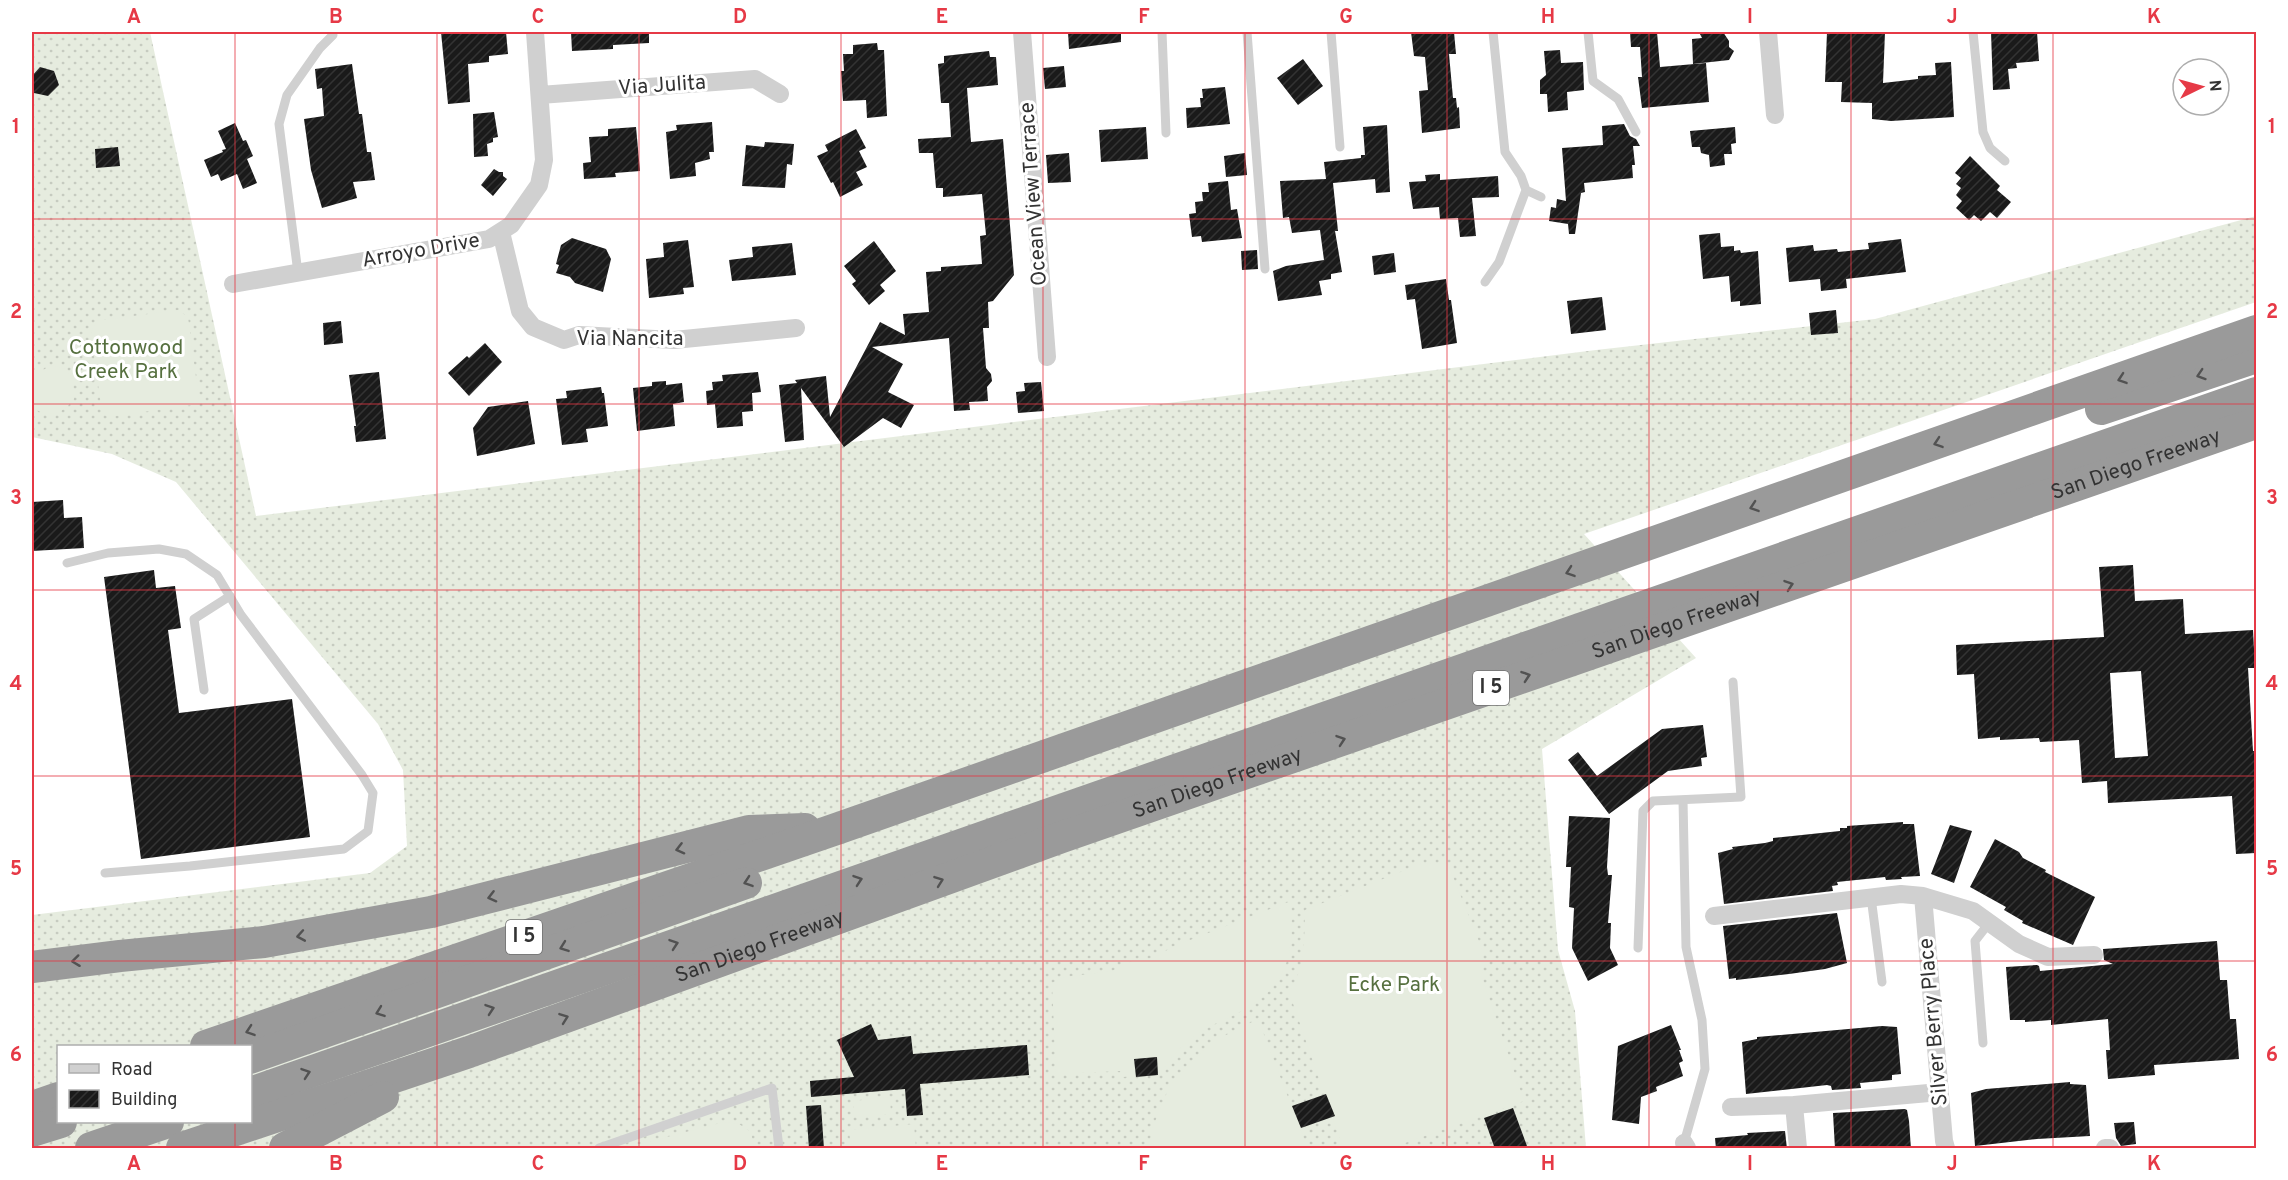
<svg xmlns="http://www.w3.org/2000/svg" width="2288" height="1180" font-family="Overpass,sans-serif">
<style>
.grass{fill:url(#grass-dots);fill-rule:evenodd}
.garden{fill:#e6ecdf}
.building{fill:url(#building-hatch);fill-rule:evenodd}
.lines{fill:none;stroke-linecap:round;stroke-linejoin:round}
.service{stroke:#d0d0d0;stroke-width:9}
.minor{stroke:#d0d0d0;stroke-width:18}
.motorway{stroke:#9a9a9a;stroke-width:32}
.oneway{stroke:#525252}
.grid{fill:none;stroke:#e63946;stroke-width:1.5;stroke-opacity:0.55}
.labels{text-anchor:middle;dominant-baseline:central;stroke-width:6;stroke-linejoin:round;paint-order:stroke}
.shield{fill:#fff;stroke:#707070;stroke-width:1.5}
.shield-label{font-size:20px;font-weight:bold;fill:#333}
.street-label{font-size:21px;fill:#333;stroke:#fff}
.park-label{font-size:21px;fill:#56703f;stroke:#fff}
.neatline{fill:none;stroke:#e63946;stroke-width:2}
.grid-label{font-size:20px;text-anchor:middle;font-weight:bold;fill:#e63946}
</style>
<defs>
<pattern id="grass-dots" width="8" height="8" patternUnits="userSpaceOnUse" patternTransform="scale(1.5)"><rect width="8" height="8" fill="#e6ecdf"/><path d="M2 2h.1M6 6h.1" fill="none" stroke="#c6cbc0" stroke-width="1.8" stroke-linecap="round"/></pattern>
<pattern id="building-hatch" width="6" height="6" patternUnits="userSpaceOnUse" patternTransform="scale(1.5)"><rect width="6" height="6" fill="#1a1a1a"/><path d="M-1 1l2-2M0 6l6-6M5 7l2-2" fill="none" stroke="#333"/></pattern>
</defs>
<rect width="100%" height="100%" fill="#fff"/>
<path class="grass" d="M32,32H150L256,516L1596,350L1875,319L2256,216V302L1584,534L1696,658L1542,749L1558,950L1575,1011L1586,1148H32V915L370,873L407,846L403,770L378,724L176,482L112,454L32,437ZM58,1046H250V1122H58Z"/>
<path class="garden" d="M178,310L188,317L199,400L192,405L108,417L102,413L91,333L96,321Z
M51,365L66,369L73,380L74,399C71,402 68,407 64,409C54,416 35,416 32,402C30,395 31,385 32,377Z
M1423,863L1448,864L1482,949L1483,980L1524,1101L1391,1148H1343L1289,992C1306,967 1304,940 1305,910Z
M1291,901C1293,947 1292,980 1250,1006C1233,1017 1213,1023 1197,1034C1181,1045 1170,1060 1159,1074L1123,1077L1120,1071L1056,1074L1052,983L1065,977L1112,971L1132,961L1154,958L1172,947Z
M1258,1019L1303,1136L1306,1148H1149L1152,1129L1170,1085L1210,1043Z
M890,1097L891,1114L855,1117L853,1101Z
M724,1122L739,1124L751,1132L754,1148H625Z
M914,1124L916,1148H851L849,1130Z"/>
<path class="building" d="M441,32H506L508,54L489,56V62L468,64L470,102L448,104Z
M571,32H649V43L613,45V49L572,51Z
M1068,32H1121V42L1069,49Z
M1411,32H1454L1456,54H1449L1453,98H1456L1457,108L1459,107L1460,128L1422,133L1419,91L1428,90L1425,57L1414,56Z
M1630,32H1657L1660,67L1706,63L1709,102L1642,108L1638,77H1642L1640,47H1631Z
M1699,32H1723L1729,41V47L1734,51L1729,60L1693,64L1692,39L1702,38Z
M1827,32H1885L1883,83L1918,79V76L1936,75L1935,63L1951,62L1954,117L1891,121L1872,119V103L1841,102L1842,82H1825Z
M1991,32H2037L2039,61L2016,63L2017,68L2008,69L2010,89L1993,90Z
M877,43L878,50H884L887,116L867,118L866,100L843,101L841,71H844L843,54H853V45Z
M1560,50L1561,63L1583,62L1584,90L1567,92L1568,110L1548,112L1547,94H1540V80L1546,75L1544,51Z
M989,51L990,57H996L998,85L967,88L971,142L1003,139L1014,275L993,301L988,302L989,328H983L986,368L991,374L992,381L987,387L988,401L969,402L970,410L954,411L949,338L872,347L903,364L888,392L914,405L901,428L883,418L844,447L801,388L804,440L785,442L779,385L797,383L795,380L826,376L830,417L880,322L905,335L903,314L929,312L926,272L941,271V267L982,264L980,236L986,235L982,194L943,197V188H936L933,153H919L918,139L951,137L949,103H941L938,64L944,63V56Z
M1303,59L1323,86L1298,105L1277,78Z
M352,64L359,114H362L367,152H371L375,180L353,182L357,198L322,208L311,170L304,119L324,116L322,88L317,89L315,69Z
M1064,66L1066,87L1045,89L1043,68Z
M40,67L54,71L59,85L48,96L34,93L32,85V76Z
M1225,87L1230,124L1187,128L1186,108L1201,107L1200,98H1203L1202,89Z
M494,112L498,137L493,138V142L487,144L488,156L474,157L473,114Z
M712,122L714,152H709L710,159L695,163L696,176L670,179L666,132L677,130L676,125Z
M235,123L243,141L246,140L253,156L247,159L257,183L243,189L237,174L221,181L218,174L211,177L204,160L223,152L222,150L226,149L218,131Z
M1624,124L1630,136L1636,139L1640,146H1633L1635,165H1632L1633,178L1584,183L1585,192L1581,193L1575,234H1569L1568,224L1549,221L1551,207L1556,208L1557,199L1566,201L1562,148L1603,145L1602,126Z
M1387,125L1390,192L1376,193L1375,179L1333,183L1338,231H1335L1342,272L1331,274V279L1319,281L1322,295L1278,301L1273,271L1286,266L1324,260L1320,230L1292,233L1289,217L1283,218L1280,181L1326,179L1324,162L1361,158V155H1365L1363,127Z
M636,127L640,171L615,173L616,177L584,179L583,163L591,162L589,137L608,136V129Z
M1146,127L1148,159L1101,162L1099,130Z
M1735,127L1736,143L1731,144L1732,154H1724L1725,165L1710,167L1709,155L1701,153L1700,147H1692L1690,131Z
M856,129L866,148L859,151L867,167L856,172L863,185L840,197L833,182L831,183L817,156L828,151L825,145Z
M765,142L794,144L792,165L787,164L785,188L742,186L746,145L764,147Z
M118,147L120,166L96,168L95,149Z
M1069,153L1071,182L1048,183L1046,155Z
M1245,153L1247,175L1226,177L1224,156Z
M1970,156L2000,186L1997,190L2011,202L1997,218L1990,212L1981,221L1974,215L1969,220L1956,208L1962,201L1956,195L1961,188L1956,184L1961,178L1955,173Z
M494,169L499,172H503V176L507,179L493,196L481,185Z
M1440,174V180L1498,176L1499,197L1472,198L1476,236L1460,237L1458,218L1440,219L1439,207L1413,209L1409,182L1426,181L1425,175Z
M1228,181L1231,210L1237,209L1242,238L1202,242L1201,236L1192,237L1189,214L1196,213L1195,202L1203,201L1202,192H1209L1208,183Z
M1720,233L1721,247L1734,246V251L1740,250L1741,253L1758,251L1761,304L1740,306V301L1731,302L1729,276L1703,279L1699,235Z
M572,238L606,249L611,259L603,292L575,283L570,277L556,273L559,265L556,264L561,245Z
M1901,239L1906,272L1846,279L1847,288L1821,291L1820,279L1789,282L1786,248L1813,245L1814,251L1837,249L1838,252L1869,249L1868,243Z
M688,240L694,287L683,288L684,294L649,298L646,259L664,257L663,243Z
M874,241L896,271L880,285L885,291L869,305L852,284L856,281L844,266Z
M792,243L796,275L732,281L729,260L753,257L752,247Z
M1257,250L1258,269L1242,270L1241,251Z
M1394,253L1396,272L1374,275L1372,256Z
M1446,279L1449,300H1451L1457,343L1422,349L1415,299L1407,300L1405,285Z
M1602,297L1606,330L1571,334L1567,301Z
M1836,310L1838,333L1811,335L1809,313Z
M341,321L343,343L324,345L323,323Z
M485,343L502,362L469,396L448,373L467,356L469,358Z
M379,372L386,439L356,442L354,426H356L349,375Z
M758,372L761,392L752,393L753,411L742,412L743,426L717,428L715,404L707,405L706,391L713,390L712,382L723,381L722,375Z
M666,381V385L682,383L684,402L673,404L675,426L637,431L633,388L652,386V382Z
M1041,382L1044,411L1018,413L1016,392L1025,391L1024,383Z
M601,387L602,393H604L608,426L586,429L588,442L562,445L556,399L567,398L566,391Z
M528,401L535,444L477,456L473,428L488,407Z
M63,500L64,518L82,517L84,548L32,551V502Z
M2133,565L2135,601L2183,599L2185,634L2253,630L2255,668H2248L2253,751H2256V853L2236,854L2232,796L2108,803L2107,781L2082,783L2079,740L2040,742L2039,738L2000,740V737L1978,739L1974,674L1957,675L1956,645L2104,637L2099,567ZM2141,671L2148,756L2115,758L2110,673Z
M154,570L156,588L175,586L181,628L168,630L179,713L292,699L310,837L141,859L104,577Z
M1703,725L1707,757L1701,758L1702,766L1668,771L1609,814L1568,760L1578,752L1597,776L1662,729Z
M1569,816L1610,818L1607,867L1608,875H1612L1608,923H1611L1610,948L1618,965L1588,981L1572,948L1574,908L1569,907L1571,867H1566Z
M1903,822V824H1914L1920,876L1901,877L1902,879L1886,880L1885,877L1837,882L1838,885L1832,886L1833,891L1724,904L1718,853L1733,849L1732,847L1765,843L1773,841V838L1840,831V828H1847V826Z
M1950,825L1972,831L1954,883L1931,874Z
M1995,839L2019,852L2023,858L2046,870L2045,872L2095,897L2073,945L2022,923L2023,921L2004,910L2006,907L1970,887Z
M1837,913L1847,963L1825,969L1789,974L1736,980V978L1729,979L1723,926Z
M2217,941L2220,980H2227L2230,1019H2236L2239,1059L2154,1065L2155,1075L2108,1079L2106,1050H2110L2108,1019L2051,1025V1020L2025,1022V1020H2010L2006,967L2037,965L2039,966L2040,971L2113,964L2104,960L2103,949Z
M871,1024L878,1040L911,1036L913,1054L1027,1045L1029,1075L920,1084L923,1115L907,1116L905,1089L811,1097L810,1081L854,1077L837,1040Z
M1671,1025L1681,1050H1679L1683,1061L1679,1063L1683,1076L1656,1087L1657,1091L1641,1097L1639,1124L1612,1120L1618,1046Z
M1882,1026L1897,1027L1901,1074L1892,1075V1080L1860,1083L1861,1088L1832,1090L1831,1086L1827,1085L1746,1094L1742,1042L1757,1039V1037Z
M1157,1057L1158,1075L1136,1077L1134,1059Z
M2070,1082V1084L2086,1085L2090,1136L2037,1139L1975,1146L1971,1093L1986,1089Z
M1326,1094L1335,1116L1301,1128L1292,1106Z
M821,1105L824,1149H809L806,1106Z
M1513,1108L1527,1146L1519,1149H1495L1484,1118Z
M1905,1109L1907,1110L1909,1121L1911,1149H1835L1833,1113Z
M2134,1122L2136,1144L2121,1146L2116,1138L2114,1123Z
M1785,1131L1787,1149H1716L1715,1138L1748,1135L1747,1133Z"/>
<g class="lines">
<path class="service" d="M1162,32L1166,133
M1247,32L1265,269
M1331,32L1340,147
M1588,32L1593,81L1618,99L1636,132
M1973,32L1983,132L1990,148L2005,161
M1526,190L1541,197
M298,273L279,124L287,95L320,48L333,35
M1485,282L1499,262L1526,190L1521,176L1505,152L1493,32
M67,563L108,553L159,549L186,554L217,575L241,615L362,775L373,793L368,831L344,849L190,866L105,873
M204,690L194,619L230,596
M1871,897L1882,982
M1638,948L1643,811L1653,801L1741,797L1733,682
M1983,1043L1975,941L1989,923
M1681,1145L1684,1143L1705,1069L1702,1020L1686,947L1683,800
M599,1148L772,1088L779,1148"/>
<path class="minor" d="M1022,32L1047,357
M1768,32L1775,115
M540,95L755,79L780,94
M501,232L520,311L533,327L564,340L579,335L674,340L796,328
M233,284L489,239L511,225L539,185L544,160L535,32
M1923,896L1944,1141L1946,1148
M1714,916L1901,894L1923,896L1973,911L2019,944L2048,957L2094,955
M1794,1105L1798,1148
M1731,1107L1794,1105L1940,1092
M1684,1143L1687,1148
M2105,1148H2110"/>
<g class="motorway">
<path d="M2101,409L2256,357"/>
<path d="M32,967L120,956L264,942L431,912L749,831L805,829"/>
<path d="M206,1046L842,827L2256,331"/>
<path d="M250,1058L746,883"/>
<path d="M250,1093L2256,393"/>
<path d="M32,1107L58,1098"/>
<path d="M32,1131L61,1122"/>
<path d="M91,1148L168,1122"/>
<path id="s1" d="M182,1148L469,1052L1062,837L2256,423"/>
<path d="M285,1148L383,1097"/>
</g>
</g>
<defs><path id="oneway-chevron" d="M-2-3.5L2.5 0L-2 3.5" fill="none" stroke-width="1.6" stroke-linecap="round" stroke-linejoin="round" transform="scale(1.5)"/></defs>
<g class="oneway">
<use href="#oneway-chevron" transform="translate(2201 375) rotate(162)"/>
<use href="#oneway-chevron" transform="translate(2122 379) rotate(161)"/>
<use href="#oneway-chevron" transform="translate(1938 443) rotate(161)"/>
<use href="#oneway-chevron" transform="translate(1754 507) rotate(161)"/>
<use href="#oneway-chevron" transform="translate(1570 572) rotate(161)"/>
<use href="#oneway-chevron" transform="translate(1789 585) rotate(-19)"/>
<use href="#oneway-chevron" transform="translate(1526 676) rotate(-19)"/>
<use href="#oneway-chevron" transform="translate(1341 740) rotate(-19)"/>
<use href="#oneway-chevron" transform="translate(680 849) rotate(166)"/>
<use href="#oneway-chevron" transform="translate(858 880) rotate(-19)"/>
<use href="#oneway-chevron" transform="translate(939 881) rotate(-20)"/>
<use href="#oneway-chevron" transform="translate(748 882) rotate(161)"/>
<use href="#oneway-chevron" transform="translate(492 897) rotate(166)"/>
<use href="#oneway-chevron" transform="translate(301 936) rotate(170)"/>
<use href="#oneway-chevron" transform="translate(674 944) rotate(-19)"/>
<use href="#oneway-chevron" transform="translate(564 947) rotate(160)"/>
<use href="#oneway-chevron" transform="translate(76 961) rotate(173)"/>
<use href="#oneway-chevron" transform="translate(490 1009) rotate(-19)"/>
<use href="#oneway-chevron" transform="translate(380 1012) rotate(160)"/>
<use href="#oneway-chevron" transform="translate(564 1018) rotate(-20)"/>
<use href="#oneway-chevron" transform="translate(250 1031) rotate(161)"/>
<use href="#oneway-chevron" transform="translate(306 1073) rotate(-19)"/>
</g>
<path class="grid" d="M235,32V1046M437,32V1148M639,32V1148M841,32V1148M1043,32V1148M1245,32V1148M1447,32V1148M1649,32V1148M1851,32V1148M2053,32V1148M32,219H2256M32,404H2256M32,590H2256M32,776H2256M32,961H2256M235,1122V1148"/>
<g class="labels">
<g class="shield">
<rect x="1473" y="671" width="36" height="34" rx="4.5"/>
<rect x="506" y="920" width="36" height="34" rx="4.5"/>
</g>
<g class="shield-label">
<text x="1491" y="688">I 5</text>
<text x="524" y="937">I 5</text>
</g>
<g class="street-label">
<text transform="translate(662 86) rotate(-4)">Via Julita</text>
<text transform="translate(1034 194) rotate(-94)">Ocean View Terrace</text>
<text transform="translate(421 251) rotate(-10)">Arroyo Drive</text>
<text x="630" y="339">Via Nancita</text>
<text stroke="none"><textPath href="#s1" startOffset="2070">San Diego Freeway</textPath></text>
<text stroke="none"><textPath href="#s1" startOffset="1584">San Diego Freeway</textPath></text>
<text stroke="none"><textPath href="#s1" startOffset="1098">San Diego Freeway</textPath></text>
<text stroke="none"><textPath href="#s1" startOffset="612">San Diego Freeway</textPath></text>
<text transform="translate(1934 1022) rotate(-95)">Silver Berry Place</text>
</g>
<g class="park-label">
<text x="126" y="348">Cottonwood<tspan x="126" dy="24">Creek Park</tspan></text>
<text x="1394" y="985">Ecke Park</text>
</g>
</g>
<rect width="2288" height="1180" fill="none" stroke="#ffffff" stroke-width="66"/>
<rect x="57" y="1045" width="195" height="78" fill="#ffffff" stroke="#adadad" stroke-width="1.5"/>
<rect x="69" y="1064" width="30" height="9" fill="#d0d0d0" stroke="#adadad" stroke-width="1.5"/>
<text x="111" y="1075" font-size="18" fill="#333333">Road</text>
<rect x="69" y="1090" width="30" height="18" fill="url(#building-hatch)" stroke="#adadad" stroke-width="1.5"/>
<text x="111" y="1105" font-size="18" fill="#333333">Building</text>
<g transform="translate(2201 87) rotate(85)"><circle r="28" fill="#ffffff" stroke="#adadad" stroke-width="1.5"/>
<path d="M0-4.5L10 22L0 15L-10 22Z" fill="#e63946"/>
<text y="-9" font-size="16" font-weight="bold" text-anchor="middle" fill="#333333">N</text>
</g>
<rect x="33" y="33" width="2222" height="1114" class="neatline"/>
<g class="grid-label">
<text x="134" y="23">A</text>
<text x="336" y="23">B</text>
<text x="538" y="23">C</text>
<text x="740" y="23">D</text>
<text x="942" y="23">E</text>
<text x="1144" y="23">F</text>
<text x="1346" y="23">G</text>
<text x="1548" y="23">H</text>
<text x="1750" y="23">I</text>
<text x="1952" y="23">J</text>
<text x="2154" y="23">K</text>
<text x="16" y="133">1</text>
<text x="2272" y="133">1</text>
<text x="16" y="318">2</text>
<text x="2272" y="318">2</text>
<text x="16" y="504">3</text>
<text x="2272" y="504">3</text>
<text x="16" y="690">4</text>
<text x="2272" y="690">4</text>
<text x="16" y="875">5</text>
<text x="2272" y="875">5</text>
<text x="16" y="1061">6</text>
<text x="2272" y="1061">6</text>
<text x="134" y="1170">A</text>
<text x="336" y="1170">B</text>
<text x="538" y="1170">C</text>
<text x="740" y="1170">D</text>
<text x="942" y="1170">E</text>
<text x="1144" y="1170">F</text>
<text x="1346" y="1170">G</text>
<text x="1548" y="1170">H</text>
<text x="1750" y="1170">I</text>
<text x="1952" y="1170">J</text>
<text x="2154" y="1170">K</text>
</g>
</svg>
